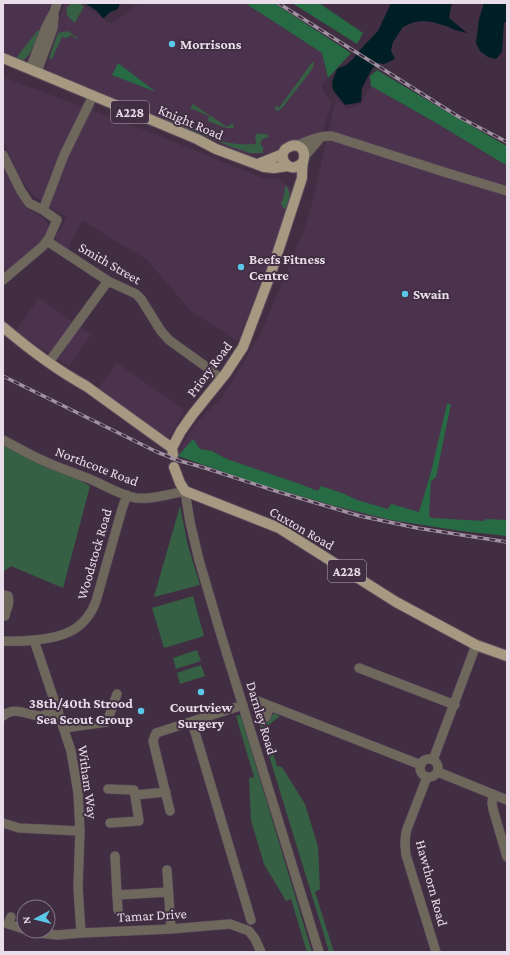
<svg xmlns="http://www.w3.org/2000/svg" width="510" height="955" font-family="'Crimson Pro',serif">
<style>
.built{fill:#4b334d}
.green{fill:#366044}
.forest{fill:#266b43}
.water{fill:#001e25}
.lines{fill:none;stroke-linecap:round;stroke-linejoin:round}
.minor-casing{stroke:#5c4a5d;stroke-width:10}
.major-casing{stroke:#5c4a5d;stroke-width:12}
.minor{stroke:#6e685c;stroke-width:9}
.major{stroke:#a59981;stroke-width:10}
.rail-casing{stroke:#a192a2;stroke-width:3.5}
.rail{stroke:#412e42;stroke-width:2;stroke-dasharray:6;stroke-linecap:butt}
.poi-dot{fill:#5cc7e8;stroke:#412e42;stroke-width:1.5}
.labels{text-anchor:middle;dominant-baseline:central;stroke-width:4;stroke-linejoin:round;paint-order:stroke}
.shield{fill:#412e42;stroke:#b7a8b8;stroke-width:1}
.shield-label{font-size:13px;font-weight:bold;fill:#e9ddea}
.poi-label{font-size:14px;font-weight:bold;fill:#e9ddea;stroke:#412e42;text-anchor:start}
.street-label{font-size:14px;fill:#e9ddea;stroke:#412e42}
</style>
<rect width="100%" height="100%" fill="#412e42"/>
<path class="built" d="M3,3H52L32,53L27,58H20L3,51Z
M65,3H80L111,24L139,3H245L322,53L328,78L322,85L325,95L332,102L322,133L268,154L247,155L46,69L58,23Z
M3,77L150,132L263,178L280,179L291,188V196L258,294L237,341L191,311L147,260L82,220L67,250L56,245V235L67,218L33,195L18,175L3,141Z
M371,86L438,124L504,164L507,165V531L367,520L177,454L196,423L223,396L260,335L304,230L311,208L336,99L347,109L361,104Z
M3,166L26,208L43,218L50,226L42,240L3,275Z
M39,298L91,335L69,366L15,332Z
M117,363L185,410L168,439L97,390Z"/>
<path class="green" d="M72,3H80L84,7L78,17L75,23C69,18 65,15 67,7Z
M38,30L40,31L30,53L23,61L3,55V52L16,58Z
M68,31L78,38L77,39L71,35L67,38L62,37L52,59L49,58L58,33Z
M313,61L314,64L311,71L282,108L278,111L275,109L276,105L279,108Z
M193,104L227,127L231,124L234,125L233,128C225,129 216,124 208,121L209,116L190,108Z
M165,117L167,118L224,142C235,144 245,145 256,144L255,135C260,133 264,133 269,136L267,138H265C261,140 260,141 261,145L263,147V153H250L232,147L166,120V119Z
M286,185C292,195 289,199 286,209L283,208L282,205L281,204L285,192L284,191Z
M3,439L90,486L63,588L11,566L3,572Z
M180,506L188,546L200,585L154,597Z
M193,596L204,636L164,648L152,608Z
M197,650L201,661L176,669L173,658Z
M201,665L205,676L180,684L177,673Z
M257,706L265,710L269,720L274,713L280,716L266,727L277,766L282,767L305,804L318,847L320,889L315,892L334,952H329L321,925L255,710Z
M238,715L241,716L312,952H307L291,899L286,901L264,864L251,820L249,778L254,777L236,716Z"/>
<path class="forest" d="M245,3H274L351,53L328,78L322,53Z
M292,3H319L363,33L357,44Z
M118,63L156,92L112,75Z
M377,70L454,116L507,146V165L504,164L438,124L371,86L370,76Z
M447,404H451L436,477L431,481L429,516L432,518L484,521L486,519L507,520V536L461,531L391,520L331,505L258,484L178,456L193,439L200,449L212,451L227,459L297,483L318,491L321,486L342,493L357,500L388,509L391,504L419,512L431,472Z"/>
<path class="water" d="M85,3H120L118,9L110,12L104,18H103L97,11Z
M391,3H453L451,6L449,18L467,33L455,30L446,26L432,22L422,21L414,22L403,27L393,42L391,51L395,59L384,64L378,63L372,69L362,88L361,102L345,105L333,90L332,82L337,69L346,65L354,58L359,51L378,31Z
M484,3H507V21L504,23L502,52L496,59L488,57L480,51L476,43L479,19Z"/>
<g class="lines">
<defs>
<path id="minor" d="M30,69L46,27L54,12L57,3
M37,72L53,28L54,16
M296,146C307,141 320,135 332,136L444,172L507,191
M3,155L21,191L29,203L43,210L57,220L49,238L43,246L3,280
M305,156L321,137
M43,210L64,155L93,96
M47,241L108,281L136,294L141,299L161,331L169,340L212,371L221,379
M49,362L108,281
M3,440C17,447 30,455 44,461C59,468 75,473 90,479C106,486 120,495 136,498C151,500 171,494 185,491L190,522L199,560L221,635L319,952
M3,595L8,596C11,604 6,608 5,616
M34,640L71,751L78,793L80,831L78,887L81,933
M3,641C21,642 55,640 71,631C83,625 92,613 96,601L122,509L127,495
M359,668L455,705
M255,700L421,765
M3,716C14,706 27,715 40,716C45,716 52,711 58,710
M266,717L270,706
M192,722L251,920
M64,728L107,722L117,694
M420 768a9 9 0 1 1 18 0a9 9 0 1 1-18 0Z
M433,760L476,645
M438,772L507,800
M427,777L407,829C404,838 405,846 406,855L436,952
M108,789L134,790L139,821L110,823
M493,794L492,803L493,809L507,857
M135,795L166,792
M170,811L153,741L156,733L243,705
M3,823L19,828L80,831
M115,856L117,895L168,892
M167,870L171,929
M117,895L118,910
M11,917L8,924L24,929
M32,931L39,933L57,935L81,933L171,929L230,924L249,931L255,939L261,952"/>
<path id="major" d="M3,58L197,139L216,149L264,167L274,168L288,166
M258,164L283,154
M3,327C29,349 57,370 86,386L172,448
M173,455L172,448L181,431L193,414L226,373L243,347L271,273L302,178C302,173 302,167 303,162C305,156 305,149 298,146C295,145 292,145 289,147C273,154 290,178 303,162
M174,467L180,483L185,491L279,528L396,602L476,645L507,656"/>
</defs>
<use href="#minor" class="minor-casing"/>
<use href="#major" class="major-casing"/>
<use href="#minor" class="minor"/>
<use href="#major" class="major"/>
<defs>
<path id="rail" d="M278,3L459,117L507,142
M3,376L17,383L157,452L180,461L202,467L279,492L360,516L417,528L507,542"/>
</defs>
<use href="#rail" class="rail-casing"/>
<use href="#rail" class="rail"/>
</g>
<g class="poi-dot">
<circle cx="172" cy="44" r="4"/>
<circle cx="241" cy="267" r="4"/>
<circle cx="405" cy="294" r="4"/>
<circle cx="201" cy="692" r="4"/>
<circle cx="141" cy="711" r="4"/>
</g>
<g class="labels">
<g class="shield">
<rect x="111" y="101" width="38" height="22" rx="3"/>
<rect x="328" y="560" width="38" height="22" rx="3"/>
</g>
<g class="shield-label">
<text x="130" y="112">A228</text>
<text x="347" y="571">A228</text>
</g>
<g class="poi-label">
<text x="180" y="44">Morrisons</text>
<text x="249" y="259">Beefs Fitness<tspan x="249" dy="16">Centre</tspan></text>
<text x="413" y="294">Swain</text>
<text x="133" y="703" text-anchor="end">38th/40th Strood<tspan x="133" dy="16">Sea Scout Group</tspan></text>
<text x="201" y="707" text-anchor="middle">Courtview<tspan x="201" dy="16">Surgery</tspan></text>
</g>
<g class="street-label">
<text transform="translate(191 122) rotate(23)">Knight Road</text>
<text transform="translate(110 263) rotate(30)">Smith Street</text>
<text transform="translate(209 369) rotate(-53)">Priory Road</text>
<text transform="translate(97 466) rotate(21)">Northcote Road</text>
<text transform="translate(302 528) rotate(30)">Cuxton Road</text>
<text transform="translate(94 554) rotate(-74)">Woodstock Road</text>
<text transform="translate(262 718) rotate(73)">Darnley Road</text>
<text transform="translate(88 782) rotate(82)">Witham Way</text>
<text transform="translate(432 883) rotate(75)">Hawthorn Road</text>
<text transform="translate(152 915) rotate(-3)">Tamar Drive</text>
</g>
</g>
<rect width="510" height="955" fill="none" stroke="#e9ddea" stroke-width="8"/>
<g transform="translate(36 919) rotate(263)"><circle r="19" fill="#412e42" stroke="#847485"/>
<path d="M0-3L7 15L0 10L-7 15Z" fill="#5cc7e8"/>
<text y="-6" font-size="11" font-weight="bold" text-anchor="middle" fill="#e9ddea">N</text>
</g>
</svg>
